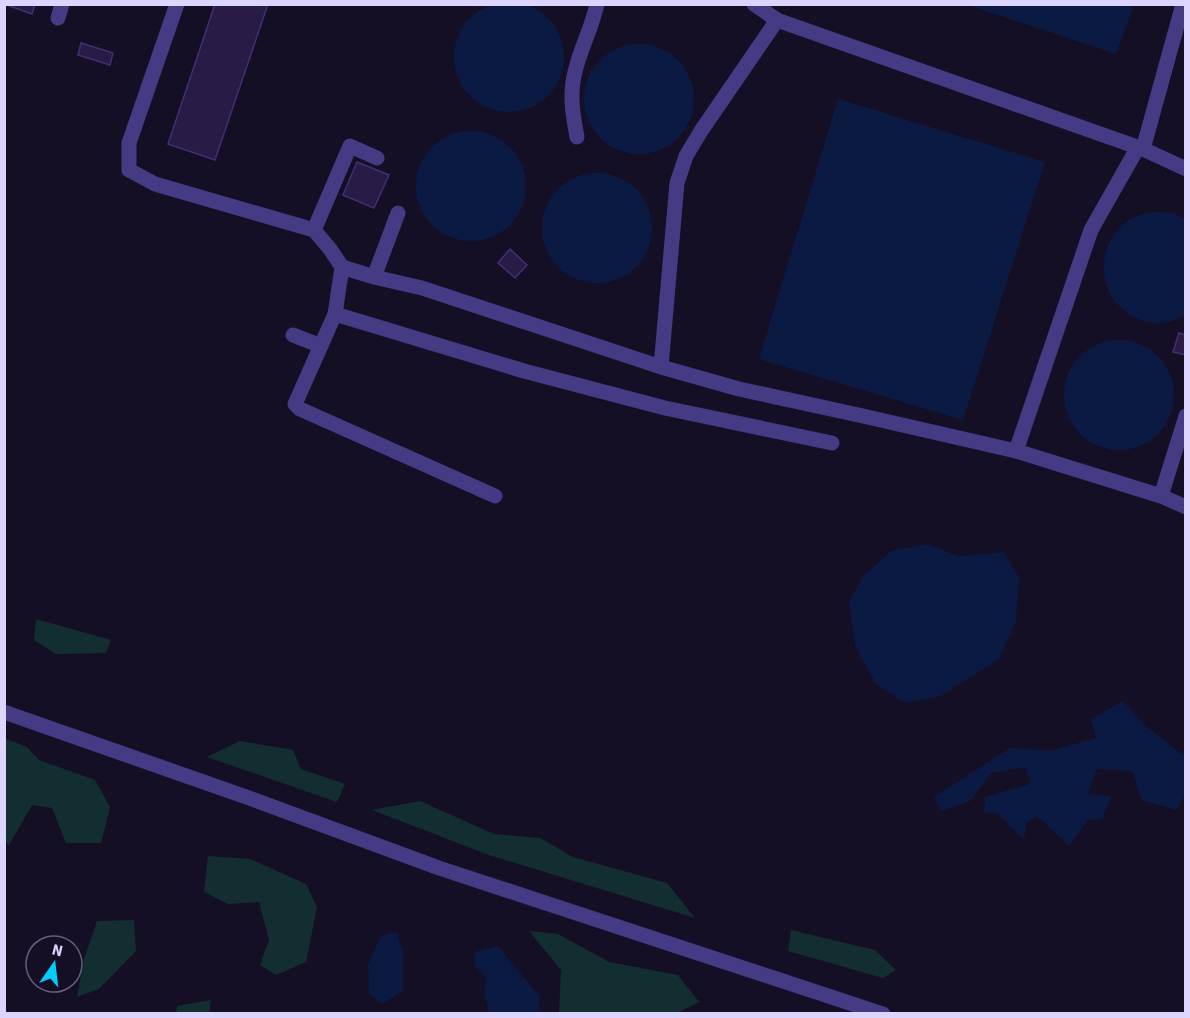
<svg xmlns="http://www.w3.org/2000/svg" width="1190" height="1018" font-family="'Source Sans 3',sans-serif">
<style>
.green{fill:#122e30}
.water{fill:#0b1a43}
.building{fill:#281c47;stroke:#422e72;stroke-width:1.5}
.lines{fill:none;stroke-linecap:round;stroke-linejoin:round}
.lane{stroke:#443b84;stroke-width:15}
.street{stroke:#443b84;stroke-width:15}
</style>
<rect width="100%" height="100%" fill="#150f26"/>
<path class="green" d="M36,619L111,640L106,653L56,654L34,640Z
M4,738L27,747L39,760L95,780L110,807L101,843H66L52,808L32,805L9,845L4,840Z
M240,741L293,750L301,769L345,784L337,802L207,757Z
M420,801L494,834L540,838L573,857L667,883L695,918L489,855L372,810Z
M208,856L250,859L306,884L317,907L306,962L276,975L260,965L269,940L259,902L228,904L204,892Z
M134,920L136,951L99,989L77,997L84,959L97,921Z
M791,930L875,950L896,970L883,978L788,951Z
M529,931L558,934L609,962L678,975L699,1002L677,1013L604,1014L599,1012L597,1014L559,1013L561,970Z
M211,1000L209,1013H176L177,1006Z"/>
<path class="water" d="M454 57a55 55 0 1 1 110 0a55 55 0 1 1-110 0Z
M967,5H1134L1116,54Z
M584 99a55 55 0 1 1 110 0a55 55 0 1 1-110 0Z
M838,99L1045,162L963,420L759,359Z
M416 186a55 55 0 1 1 110 0a55 55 0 1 1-110 0Z
M542 228a55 55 0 1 1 110 0a55 55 0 1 1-110 0Z
M1154,212L1173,213L1185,219V316C1133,343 1081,285 1114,235C1119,228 1127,220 1135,217C1141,214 1148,213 1154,212Z
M1064 395a55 55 0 1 1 110 0a55 55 0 1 1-110 0Z
M928,544L958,556L1003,552L1019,577L1016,621L999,659L941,696L905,703L876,684L855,646L849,601L863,577L891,551Z
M1123,701L1145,725L1184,756L1185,751V795L1176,810L1142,800L1132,771L1097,769L1088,794L1111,796L1103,818L1088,820L1069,846L1037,816L1026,823L1024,840L998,814L984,813L985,797L1030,784L1026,767L991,773L970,801L941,811L934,797L1010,748L1050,751L1096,738L1091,719Z
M396,932L403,952V990L383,1004L369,993L368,965L380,937Z
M498,946L539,996L540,1013H489L484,991L486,977L475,966L474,952Z"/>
<path class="building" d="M4,4H35L32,14Z
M215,4H268L215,160L168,144Z
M81,43L113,53L110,65L78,55Z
M357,162L389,175L374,208L343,195Z
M510,249L527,265L515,278L498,263Z
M1179,333L1186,335V355L1173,352Z"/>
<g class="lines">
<path class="lane" d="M177,4L129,143V170L155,184L314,230L330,249L342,267L374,277L422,288L661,367L739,389L863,416L1016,451L1161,496L1186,507
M754,4L777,20L1143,149L1186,169
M58,18L62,4
M577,137C573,116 569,94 575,72C580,49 592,28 597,4
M1143,149L1183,4
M314,230L350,146L377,158
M342,267L335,314L295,404L300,409L495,496
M374,277L398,213
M335,314L524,371L665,408L832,443
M293,335L321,346
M661,367L677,183L686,156L701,131L777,20
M1016,451L1091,230L1138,147
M1161,496L1186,416"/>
<path class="street" d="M4,712L252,799L439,868L883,1014"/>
</g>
<rect width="1190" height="1018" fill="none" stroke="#ddd5fe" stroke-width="12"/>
<g transform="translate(54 964) rotate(14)"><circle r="28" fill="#150f26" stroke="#655e7c" stroke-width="1.5"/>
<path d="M0-4.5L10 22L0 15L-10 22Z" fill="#04ccfc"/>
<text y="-9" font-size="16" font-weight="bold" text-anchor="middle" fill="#ddd5fe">N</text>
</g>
</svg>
